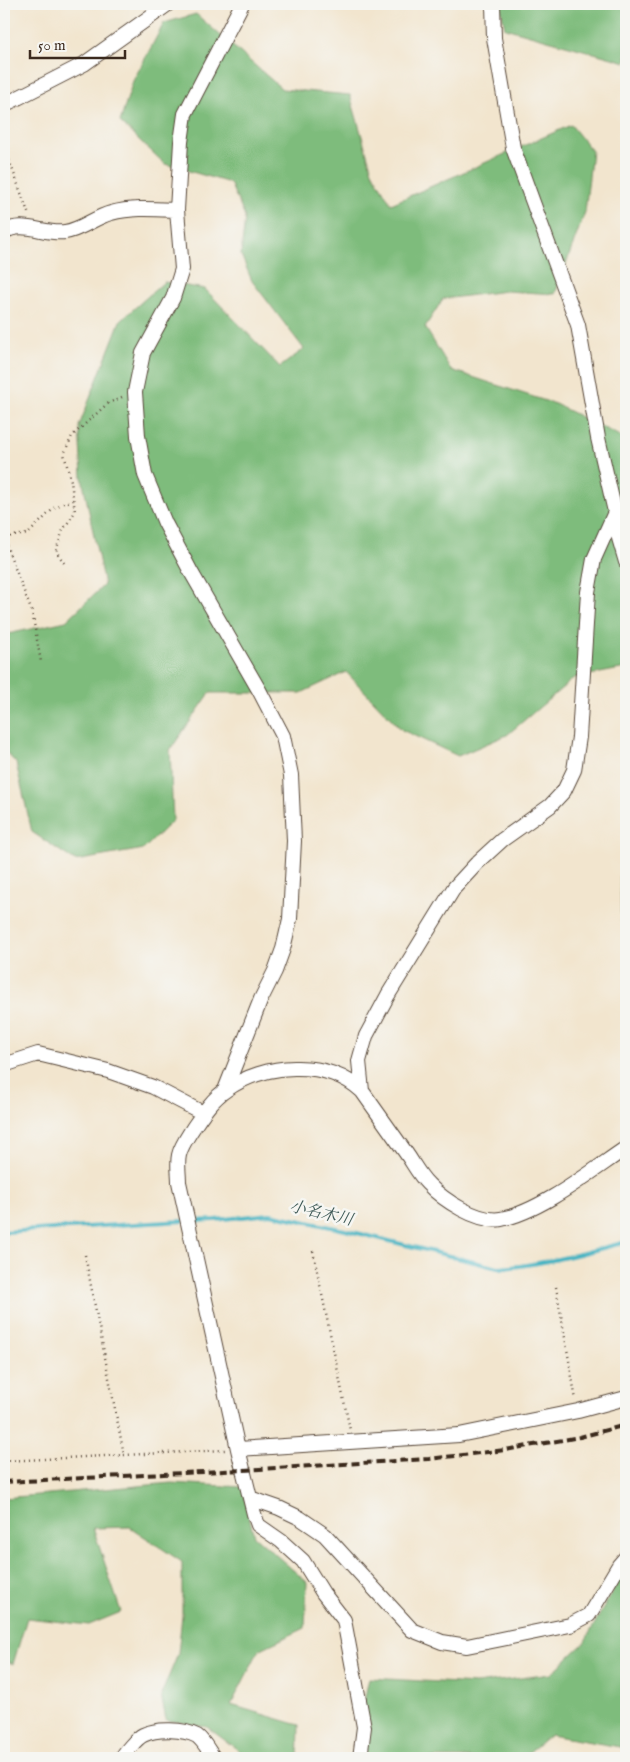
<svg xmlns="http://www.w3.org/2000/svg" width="630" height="1762" font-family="'IM FELL English','Noto Serif JP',serif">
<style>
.forest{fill:#7ebc7b;stroke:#5c734c}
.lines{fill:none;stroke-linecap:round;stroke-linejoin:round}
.stream{stroke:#47b4c2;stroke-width:4}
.minor-casing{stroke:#564638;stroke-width:16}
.path{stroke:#564638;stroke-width:2.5;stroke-dasharray:1 4;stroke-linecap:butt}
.minor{stroke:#fff;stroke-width:14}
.rail{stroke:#3b2a1e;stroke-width:4;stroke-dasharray:8 4;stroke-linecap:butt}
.labels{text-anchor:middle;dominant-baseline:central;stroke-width:5;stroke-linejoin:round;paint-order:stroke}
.water-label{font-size:16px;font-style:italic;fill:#3f5a57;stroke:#f6f6f2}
</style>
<rect width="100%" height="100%" fill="#f6f6f2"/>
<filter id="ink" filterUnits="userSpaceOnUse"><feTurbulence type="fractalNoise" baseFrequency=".02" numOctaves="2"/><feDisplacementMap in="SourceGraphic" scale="10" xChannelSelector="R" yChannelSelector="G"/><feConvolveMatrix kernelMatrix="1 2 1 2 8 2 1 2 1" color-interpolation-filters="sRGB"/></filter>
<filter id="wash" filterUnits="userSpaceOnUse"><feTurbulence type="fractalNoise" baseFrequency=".0096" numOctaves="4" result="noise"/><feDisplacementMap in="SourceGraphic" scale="20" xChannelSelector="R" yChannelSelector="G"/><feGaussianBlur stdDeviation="1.12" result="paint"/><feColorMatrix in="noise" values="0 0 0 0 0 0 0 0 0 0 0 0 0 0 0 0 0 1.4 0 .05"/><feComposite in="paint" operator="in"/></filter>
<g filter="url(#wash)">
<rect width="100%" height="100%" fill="#f2e5ce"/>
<path class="forest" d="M500,4H626V62L505,28Z
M196,14L282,89L350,95L372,171L391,204L571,125L592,151L585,212L555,294L506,291L443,299L425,327L451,370L555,404L626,439V668L574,678L507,735L458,756L402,730L346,672L301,693H210L170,750L173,820L144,849L75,861L32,832L16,763L4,750V631L8,634L66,621L104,585L82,477L79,426L120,321L164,282L205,289L280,367L304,349L252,281L241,255L245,217L230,183L165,164L120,122L133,81L164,23Z
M626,858V920L621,921L620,872Z
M171,1483L242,1487L254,1536L307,1582L305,1628L259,1650L231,1705L299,1725L298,1758H249L207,1727L166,1720L161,1695L178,1654L182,1615V1562L130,1527L93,1528L121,1612L89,1625L27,1618L13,1664L4,1660V1498Z
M626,1572V1748L550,1735L522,1758H349L353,1752L369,1678L476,1684L551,1674L584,1643L621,1576Z"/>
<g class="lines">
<path class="stream" d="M190,1221L215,1220L270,1214L345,1230L498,1268C539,1266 586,1252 626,1242
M4,1232L183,1221"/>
</g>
</g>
<g filter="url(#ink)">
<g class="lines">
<defs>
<path id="minor" d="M493,4L494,38L513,148L578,325L598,438L615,512L619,538L626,562
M4,105L84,64L168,4
M4,232C22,220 45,235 65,232C81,230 95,217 111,213C132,207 155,209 177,210
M4,1065L38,1054L108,1071L153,1087L203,1113
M225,1090L261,999L275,971L283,949L290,919L294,841L291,775L283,736L259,690L191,572L165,523L145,475L138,436L135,392L143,353L173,298L182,269L177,210L181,142L185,114L242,4
M362,1091L359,1061L366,1036L388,995L454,888L478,862L502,840L550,806L564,791L574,770L579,737L588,592L594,559L615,512
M238,1449L459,1435L578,1411L626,1398
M250,1498L279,1508L300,1518L325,1535L412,1630L442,1642L467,1646L570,1625L589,1615L619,1565L626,1557
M122,1758C124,1753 137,1738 143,1735C157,1728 184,1729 197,1736C204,1741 209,1752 214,1758
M360,1758L364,1727L344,1620L323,1593L303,1561L281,1541L258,1525L254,1514L238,1449L179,1182C179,1173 177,1164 179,1155C181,1146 188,1136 193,1128C202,1115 212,1099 226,1090C264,1063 326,1058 362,1091C377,1112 391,1132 406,1153C413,1163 419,1175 428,1184C443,1200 478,1223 501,1219C540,1212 593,1170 626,1148"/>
</defs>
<use href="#minor" class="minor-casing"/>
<path class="path" d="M4,146L29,215
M4,532L6,545L4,546
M5,537L28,534L55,507L73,500
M6,545L32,612L41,662
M64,563L56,551L63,530L75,512L71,481L64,454L72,436L107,404L122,397
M313,1251L350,1430
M85,1255L124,1455
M556,1287L576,1400
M4,1461L226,1450"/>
<use href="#minor" class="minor"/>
<path class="rail" d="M4,1482L243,1470L429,1459L505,1450L580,1437L626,1425"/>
</g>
</g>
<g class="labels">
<g class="water-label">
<text transform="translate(321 1214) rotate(13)">小名木川</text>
</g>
</g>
<rect width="630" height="1762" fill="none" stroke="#f6f6f2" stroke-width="20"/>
<path d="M30 50v8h95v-8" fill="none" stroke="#3b2a1e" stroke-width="2.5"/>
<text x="38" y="50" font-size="15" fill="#3b2a1e" stroke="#f6f6f2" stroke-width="4" paint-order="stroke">50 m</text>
</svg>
